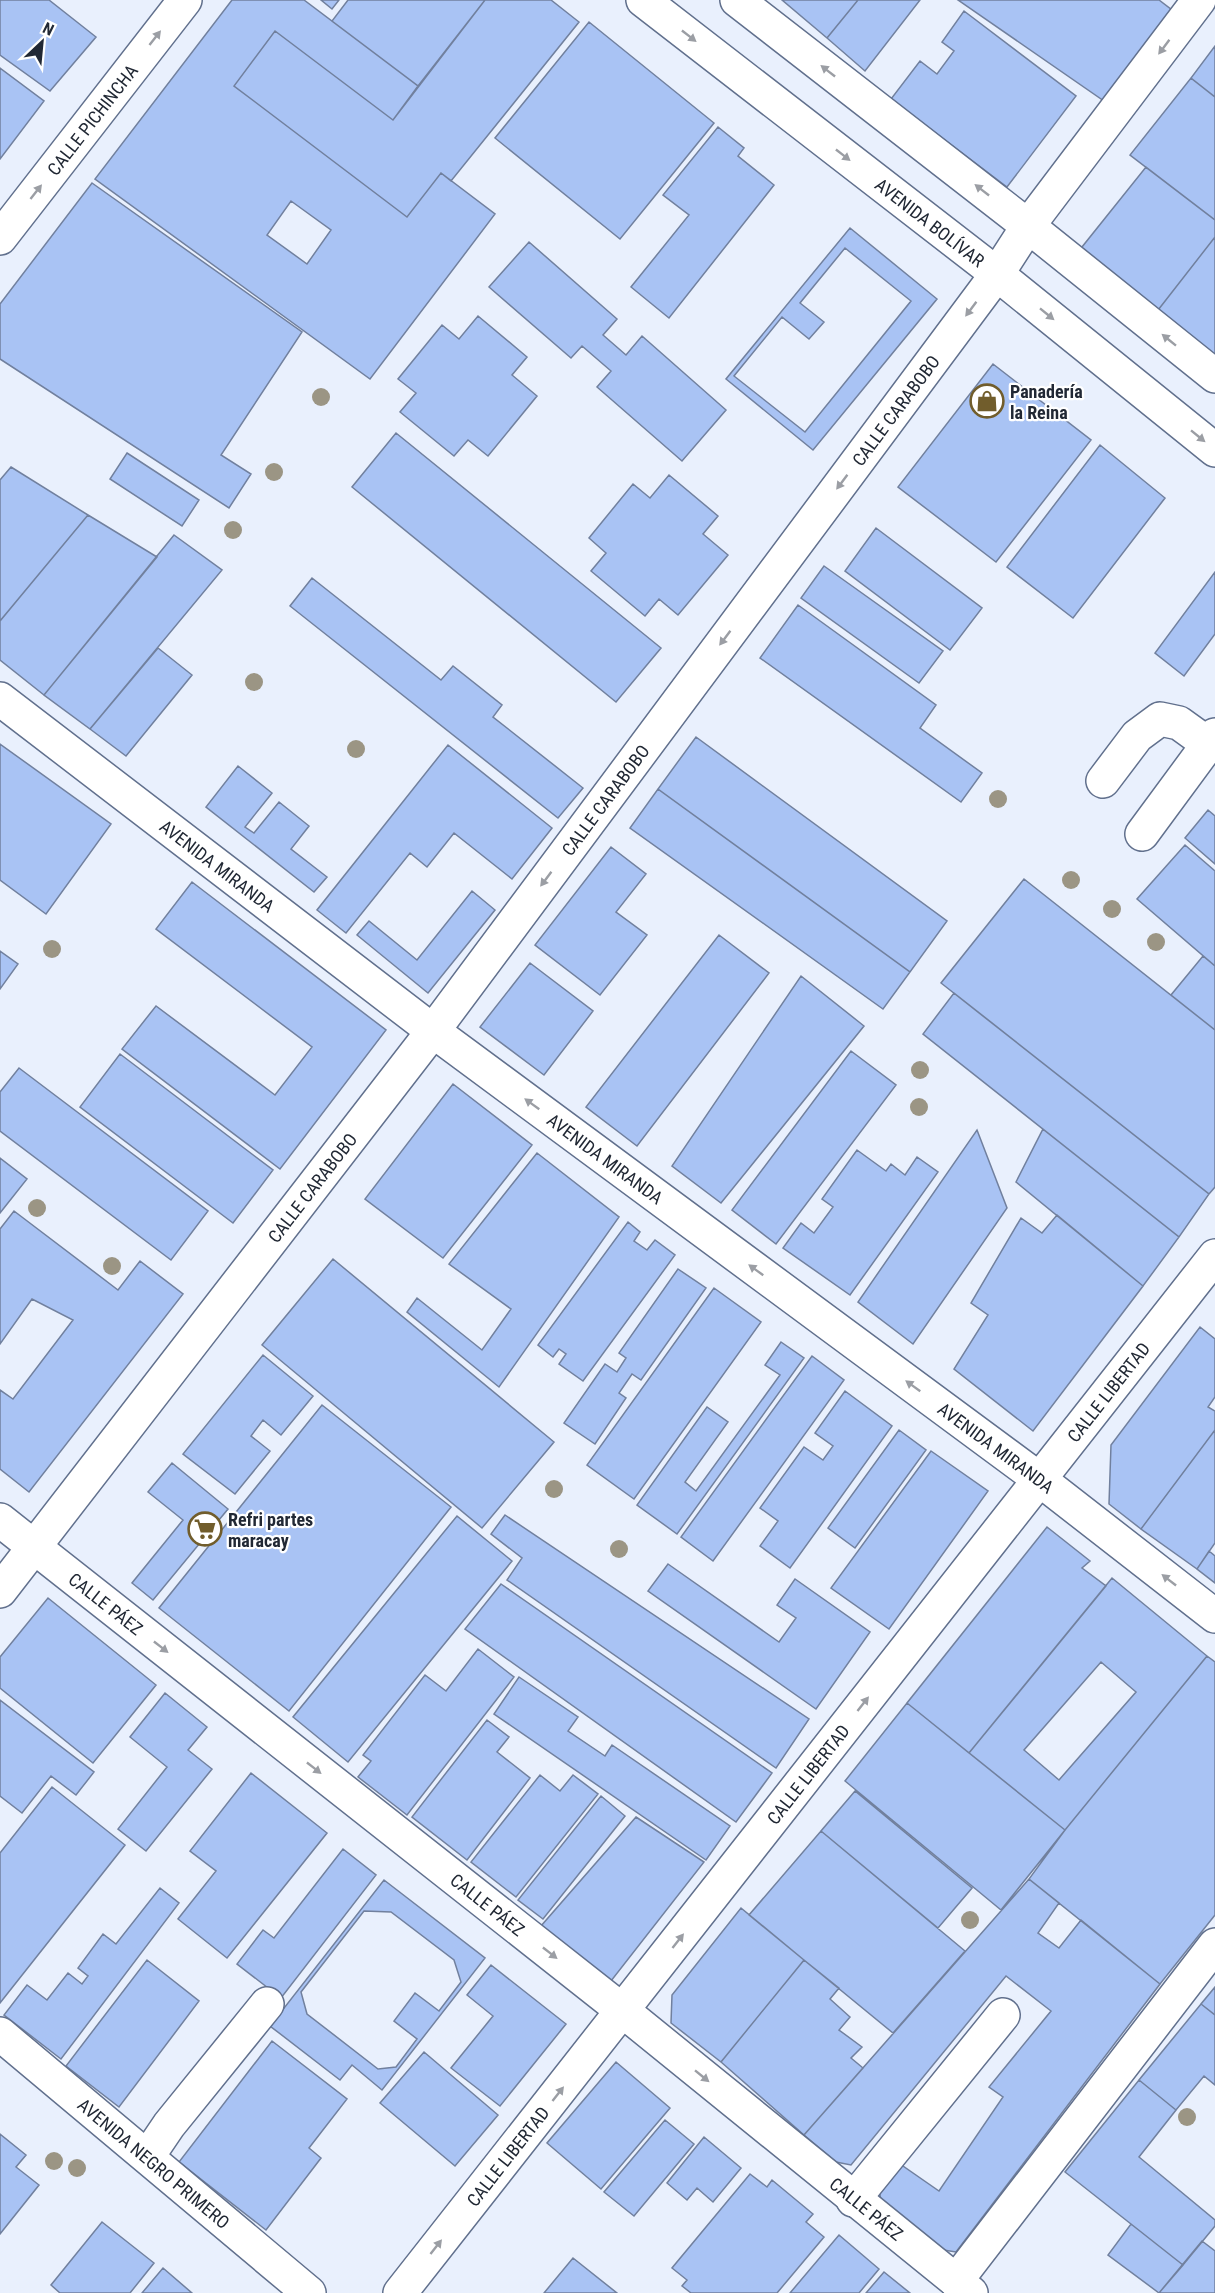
<svg xmlns="http://www.w3.org/2000/svg" width="1215" height="2293" font-family="'Roboto Condensed',sans-serif">
<style>
.building{fill:#a9c3f4;stroke:#71809e;stroke-width:1.5;fill-rule:evenodd}
.lines{fill:none;stroke-linecap:round;stroke-linejoin:round}
.minor-casing{stroke:#61708d;stroke-width:36}
.major-casing{stroke:#61708d;stroke-width:36}
.minor{stroke:#fff;stroke-width:33}
.major{stroke:#fff;stroke-width:33}
.tree{fill:#9b9584}
.oneway{fill:#9b9ea4}
.labels{text-anchor:middle;dominant-baseline:central;stroke-width:4.5;stroke-linejoin:round;paint-order:stroke}
.street-label{font-size:18px;fill:#212834;stroke:#fff}
.poi-label{font-size:18px;font-weight:bold;fill:#212834;stroke:#fff;text-anchor:start}
</style>
<rect width="100%" height="100%" fill="#e9f0fd"/>
<path class="building" d="M0,0H49L96,37L50,91L0,55Z
M232,0H304L418,86L393,120L275,31L234,86L407,217L441,173L495,214L370,379L95,179ZM291,201L331,230L307,264L267,235Z
M321,0H339L332,9Z
M348,0H485L418,86L332,21Z
M485,0H551L579,22L451,181L441,173L407,217L234,86L275,31L393,120Z
M782,0H858L827,38Z
M858,0H920L865,71L827,38Z
M958,0H1159L1172,10L1104,101Z
M964,11L1076,96L1007,187L891,99L920,61L937,74L954,51L942,42Z
M589,22L714,123L620,239L495,138Z
M1215,46V97L1191,78Z
M0,68L44,101L0,159Z
M1191,78L1215,97V220L1130,155Z
M718,127L744,148L738,156L774,185L669,318L631,287L689,215L663,195Z
M1146,167L1215,220V237L1155,314L1078,252Z
M92,183L302,332L221,455L251,474L229,508L0,359V304Z
M850,228L937,299L813,450L726,379Z
M1215,237V363L1155,314Z
M529,242L617,319L603,335L626,355L642,336L726,410L682,461L597,387L611,371L582,346L571,358L489,287Z
M845,248L911,301L805,432L734,376L782,317L809,339L824,322L800,303Z
M478,316L527,357L512,375L537,396L488,456L468,440L454,456L400,412L416,393L398,379L442,325L459,339Z
M993,364L1091,440L996,562L898,487Z
M396,433L661,648L616,702L352,487Z
M1100,445L1165,498L1073,618L1007,567Z
M127,453L199,500L182,526L110,479Z
M11,467L88,515L0,621V480Z
M669,475L718,516L703,534L728,555L678,615L659,599L645,616L591,571L606,553L589,538L633,484L650,498Z
M88,515L157,557L44,695L0,660V621Z
M876,528L982,608L950,650L845,571Z
M174,535L222,570L90,729L44,695Z
M824,566L943,651L919,683L801,598Z
M1215,572V634L1184,676L1155,653Z
M312,578L441,680L453,666L502,705L493,717L583,788L558,818L290,606Z
M798,605L936,705L920,728L982,773L961,802L760,658Z
M158,648L192,675L126,756L90,729Z
M696,737L947,921L910,972L658,789Z
M0,744L111,824L46,914L0,880Z
M448,745L552,828L512,879L454,833L427,867L410,853L346,933L317,910Z
M238,766L272,793L245,827L254,833L279,802L309,826L291,849L327,877L314,892L206,807Z
M658,789L910,972L883,1009L630,828Z
M1208,810L1215,816V864L1185,838Z
M1185,845L1215,871V966L1137,899Z
M611,847L646,874L616,912L647,935L600,995L535,945Z
M1024,879L1215,1030V1187L1209,1194L941,983Z
M192,882L386,1030L280,1169L122,1049L156,1006L275,1095L312,1047L156,929Z
M472,891L495,910L428,993L357,935L369,921L417,960Z
M719,935L769,973L637,1146L586,1107Z
M0,951L18,964L0,989Z
M1203,956L1215,966V1030L1171,995Z
M530,963L593,1011L544,1075L480,1027Z
M801,976L864,1026L721,1203L672,1166Z
M954,993L1209,1194L1179,1237L923,1034Z
M851,1051L896,1085L776,1244L732,1210Z
M120,1054L273,1170L233,1223L80,1107Z
M19,1068L208,1211L171,1260L0,1131V1092Z
M453,1084L532,1145L443,1258L365,1199Z
M1043,1129L1179,1237L1143,1286L1016,1182Z
M977,1130L1007,1208L913,1344L858,1302Z
M857,1150L886,1171L891,1164L905,1175L917,1157L938,1172L850,1295L783,1248L801,1223L814,1233L833,1207L822,1199Z
M537,1153L619,1217L499,1387L407,1312L417,1298L482,1350L511,1309L449,1264Z
M0,1158L27,1179L0,1213Z
M14,1211L118,1290L140,1261L183,1294L29,1492L0,1469V1390L13,1399L73,1320L32,1299L0,1344V1229Z
M1057,1215L1143,1286L1033,1431L954,1369L988,1315L971,1303L1021,1218L1042,1233Z
M628,1222L640,1232L634,1241L647,1250L655,1240L675,1255L583,1381L559,1364L566,1354L559,1349L553,1357L538,1345Z
M333,1259L554,1442L482,1528L262,1345Z
M678,1269L706,1288L641,1380L632,1374L619,1393L626,1398L595,1444L564,1423L605,1364L617,1372L626,1358L619,1353Z
M714,1288L761,1322L634,1499L587,1465Z
M1200,1327L1215,1339V1397L1208,1407L1215,1411V1430L1141,1529L1109,1504L1111,1445Z
M781,1342L804,1358L677,1534L637,1505L707,1407L728,1422L685,1482L696,1491L780,1375L765,1365Z
M263,1355L313,1396L281,1435L263,1420L251,1436L270,1451L235,1494L183,1454Z
M812,1356L844,1380L713,1561L681,1537Z
M845,1391L892,1426L790,1568L760,1546L778,1521L760,1508L804,1447L823,1460L833,1446L815,1433Z
M322,1405L451,1507L289,1711L159,1608Z
M899,1430L926,1450L855,1548L828,1528Z
M1215,1430V1543L1197,1569L1141,1529Z
M931,1451L988,1491L889,1629L831,1588Z
M172,1463L228,1509L153,1600L132,1583L183,1520L148,1492Z
M505,1515L809,1719L776,1768L507,1580L522,1558L491,1534Z
M457,1516L512,1561L348,1762L293,1717Z
M1047,1527L1090,1561L1082,1568L1106,1586L969,1753L907,1703Z
M1209,1551L1215,1556V1583L1197,1569Z
M668,1564L779,1642L796,1618L777,1605L795,1579L870,1632L816,1709L648,1591Z
M1112,1578L1207,1656L1065,1830L969,1753ZM1101,1662L1136,1692L1059,1780L1024,1750Z
M501,1584L772,1773L736,1822L465,1629Z
M48,1598L156,1685L93,1763L0,1688V1657Z
M478,1649L514,1677L407,1815L358,1777L371,1761L363,1755L425,1675L446,1691Z
M1207,1656L1215,1662V1915L1160,1984L1029,1879L1065,1830Z
M519,1677L578,1717L568,1731L605,1756L612,1745L730,1826L706,1860L494,1714Z
M165,1693L207,1727L188,1750L212,1769L146,1851L118,1829L167,1767L130,1737Z
M0,1700L94,1772L76,1795L51,1776L22,1813L0,1796Z
M907,1703L1065,1830L1001,1910L845,1781Z
M487,1720L509,1737L497,1752L530,1778L467,1860L412,1817Z
M251,1773L327,1833L227,1958L178,1919L216,1871L190,1851Z
M540,1775L560,1791L573,1775L598,1794L516,1897L471,1862Z
M52,1787L125,1845L0,2003V1853Z
M855,1791L972,1888L938,1928L821,1831Z
M601,1796L625,1816L543,1919L518,1900Z
M636,1817L704,1862L611,1981L541,1926Z
M821,1831L965,1951L893,2033L749,1915Z
M343,1849L376,1875L281,1998L237,1964L263,1930L274,1938Z
M1029,1879L1059,1903L1038,1933L1059,1948L1081,1920L1160,1984L956,2252L937,2249L882,2206L879,2190L900,2164L939,2191L1003,2097L989,2087L1051,2011L1006,1976L851,2165L836,2162L804,2135Z
M384,1880L485,1958L382,2090L352,2065L340,2080L270,2026Z
M160,1888L179,1903L61,2059L4,2015L27,1985L47,2000L68,1973L82,1984L88,1976L78,1968L103,1934L116,1944Z
M741,1908L804,1960L721,2062L671,2023L672,1995Z
M364,1911L391,1912L454,1960L461,1982L439,2011L415,1993L394,2021L417,2039L396,2067L378,2069L307,2014L301,1992Z
M147,1960L199,2001L119,2107L66,2066Z
M804,1960L839,1988L830,1999L850,2017L839,2030L862,2047L851,2058L863,2068L804,2135L721,2062Z
M491,1965L566,2024L500,2106L451,2068L493,2016L467,1995Z
M1215,1987V2015L1201,2004Z
M1201,2004L1215,2015V2085L1204,2076L1176,2110L1139,2080Z
M272,2041L347,2099L309,2148L321,2158L266,2230L179,2162Z
M424,2052L498,2115L455,2166L380,2103Z
M616,2062L670,2108L601,2189L547,2143Z
M1139,2080L1176,2110L1139,2157L1215,2220V2226L1183,2265L1065,2172Z
M665,2120L694,2144L634,2216L604,2192Z
M0,2134L26,2155L16,2167L39,2185L0,2234Z
M704,2137L741,2168L713,2202L697,2188L687,2200L667,2183Z
M750,2174L767,2187L772,2180L813,2214L806,2222L824,2237L777,2293H691L682,2286L687,2280L672,2268Z
M102,2222L154,2263L130,2293H60L51,2285Z
M1131,2224L1183,2265L1159,2293L1108,2255Z
M839,2235L879,2269L859,2293H790Z
M1202,2241L1215,2251V2293H1159Z
M573,2258L617,2293H544Z
M163,2268L192,2293H142Z
M884,2272L910,2293H866Z"/>
<g class="lines">
<defs>
<g id="minor">
<path id="s1" d="M0,238L185,0"/>
<path id="s2" d="M0,699L433,1031L1039,1479L1215,1616"/>
<path d="M1103,781L1137,736L1160,719L1179,723L1208,744"/>
<path d="M1142,834L1215,735"/>
<path id="s3" d="M0,1520L623,2011L971,2293"/>
<path id="s4" d="M0,1591L433,1031L997,274L1028,226L1199,0"/>
<path id="s5" d="M0,2034L309,2293"/>
<path d="M148,2156L169,2125L267,2004"/>
<path d="M853,2200L1003,2015"/>
<path d="M956,2281L1215,1945"/>
<path id="s6" d="M400,2293L1215,1256"/>
</g>
<g id="major">
<path id="s7" d="M643,0L997,274L1215,450"/>
<path d="M737,0L1028,226L1215,376"/>
</g>
</defs>
<use href="#minor" class="minor-casing"/>
<use href="#major" class="major-casing"/>
<use href="#minor" class="minor"/>
<use href="#major" class="major"/>
</g>
<g class="tree">
<circle cx="321" cy="397" r="9"/>
<circle cx="274" cy="472" r="9"/>
<circle cx="233" cy="530" r="9"/>
<circle cx="254" cy="682" r="9"/>
<circle cx="356" cy="749" r="9"/>
<circle cx="998" cy="799" r="9"/>
<circle cx="1071" cy="880" r="9"/>
<circle cx="1112" cy="909" r="9"/>
<circle cx="1156" cy="942" r="9"/>
<circle cx="52" cy="949" r="9"/>
<circle cx="920" cy="1070" r="9"/>
<circle cx="919" cy="1107" r="9"/>
<circle cx="37" cy="1208" r="9"/>
<circle cx="112" cy="1266" r="9"/>
<circle cx="554" cy="1489" r="9"/>
<circle cx="619" cy="1549" r="9"/>
<circle cx="970" cy="1920" r="9"/>
<circle cx="1187" cy="2117" r="9"/>
<circle cx="54" cy="2161" r="9"/>
<circle cx="77" cy="2168" r="9"/>
</g>
<defs><path id="oneway-solid" d="M-6-.8H1V-3.2L6.5 0L1 3.2V.8H-6Z" transform="scale(1.5)"/></defs>
<g class="oneway">
<use href="#oneway-solid" transform="translate(689 36) rotate(38)"/>
<use href="#oneway-solid" transform="translate(155 38) rotate(-52)"/>
<use href="#oneway-solid" transform="translate(1164 47) rotate(127)"/>
<use href="#oneway-solid" transform="translate(828 71) rotate(-142)"/>
<use href="#oneway-solid" transform="translate(843 155) rotate(38)"/>
<use href="#oneway-solid" transform="translate(982 190) rotate(-142)"/>
<use href="#oneway-solid" transform="translate(36 192) rotate(-52)"/>
<use href="#oneway-solid" transform="translate(971 309) rotate(127)"/>
<use href="#oneway-solid" transform="translate(1047 314) rotate(39)"/>
<use href="#oneway-solid" transform="translate(1169 340) rotate(-141)"/>
<use href="#oneway-solid" transform="translate(1198 436) rotate(39)"/>
<use href="#oneway-solid" transform="translate(842 482) rotate(127)"/>
<use href="#oneway-solid" transform="translate(725 638) rotate(127)"/>
<use href="#oneway-solid" transform="translate(546 879) rotate(127)"/>
<use href="#oneway-solid" transform="translate(532 1104) rotate(-144)"/>
<use href="#oneway-solid" transform="translate(756 1270) rotate(-144)"/>
<use href="#oneway-solid" transform="translate(913 1386) rotate(-144)"/>
<use href="#oneway-solid" transform="translate(1169 1580) rotate(-142)"/>
<use href="#oneway-solid" transform="translate(161 1647) rotate(38)"/>
<use href="#oneway-solid" transform="translate(863 1704) rotate(-52)"/>
<use href="#oneway-solid" transform="translate(314 1768) rotate(38)"/>
<use href="#oneway-solid" transform="translate(678 1941) rotate(-52)"/>
<use href="#oneway-solid" transform="translate(550 1953) rotate(38)"/>
<use href="#oneway-solid" transform="translate(702 2076) rotate(39)"/>
<use href="#oneway-solid" transform="translate(558 2094) rotate(-52)"/>
<use href="#oneway-solid" transform="translate(436 2247) rotate(-52)"/>
</g>
<defs>
<symbol id="shop-ring" viewBox="-11 -11 22 22"><circle r="9.5" fill="#fff" stroke="#715d2c" stroke-width="1.5"/><path d="M-5-2.5h2.3a2.7 3.5 0 0 1 5.4 0H5L5.5 6h-11ZM-1.5-2.5h3a1.5 2.3 0 0 0-3 0Z" fill="#715d2c"/></symbol>
<symbol id="supermarket-ring" viewBox="-11 -11 22 22"><circle r="9.5" fill="#fff" stroke="#715d2c" stroke-width="1.5"/><path d="M-6-5.5h2.5l.6 2H6L4.5 2H-2.5L-4.4-4H-6ZM-1.5 3.2a1.3 1.3 0 1 0 .1 0ZM3 3.2a1.3 1.3 0 1 0 .1 0Z" fill="#715d2c"/></symbol>
</defs>
<g fill-rule="evenodd">
<use href="#shop-ring" x="968" y="382" width="38" height="38"/>
<use href="#supermarket-ring" x="186" y="1510" width="38" height="38"/>
</g>
<g class="labels">
<g class="street-label">
<text stroke="none"><textPath href="#s1" startOffset="150">CALLE PICHINCHA</textPath></text>
<text stroke="none"><textPath href="#s7" startOffset="363">AVENIDA BOLÍVAR</textPath></text>
<text stroke="none"><textPath href="#s4" startOffset="1482">CALLE CARABOBO</textPath></text>
<text stroke="none"><textPath href="#s4" startOffset="996">CALLE CARABOBO</textPath></text>
<text stroke="none"><textPath href="#s2" startOffset="274">AVENIDA MIRANDA</textPath></text>
<text stroke="none"><textPath href="#s2" startOffset="760">AVENIDA MIRANDA</textPath></text>
<text stroke="none"><textPath href="#s4" startOffset="510">CALLE CARABOBO</textPath></text>
<text stroke="none"><textPath href="#s6" startOffset="1146">CALLE LIBERTAD</textPath></text>
<text stroke="none"><textPath href="#s2" startOffset="1246">AVENIDA MIRANDA</textPath></text>
<text stroke="none"><textPath href="#s3" startOffset="135">CALLE PÁEZ</textPath></text>
<text stroke="none"><textPath href="#s6" startOffset="660">CALLE LIBERTAD</textPath></text>
<text stroke="none"><textPath href="#s3" startOffset="621">CALLE PÁEZ</textPath></text>
<text stroke="none"><textPath href="#s6" startOffset="174">CALLE LIBERTAD</textPath></text>
<text stroke="none"><textPath href="#s5" startOffset="201">AVENIDA NEGRO PRIMERO</textPath></text>
<text stroke="none"><textPath href="#s3" startOffset="1107">CALLE PÁEZ</textPath></text>
</g>
<g class="poi-label">
<text x="1010" y="391">Panadería<tspan x="1010" dy="21">la Reina</tspan></text>
<text x="228" y="1519">Refri partes<tspan x="228" dy="21">maracay</tspan></text>
</g>
</g>
<g transform="translate(42 42) rotate(26)" stroke="#ffffff" stroke-width="4.5" paint-order="stroke">
<path d="M0-4.5L10 22L0 15L-10 22Z" fill="#212834"/>
<text y="-9" font-size="16" font-weight="bold" text-anchor="middle" fill="#212834">N</text>
</g>
</svg>
